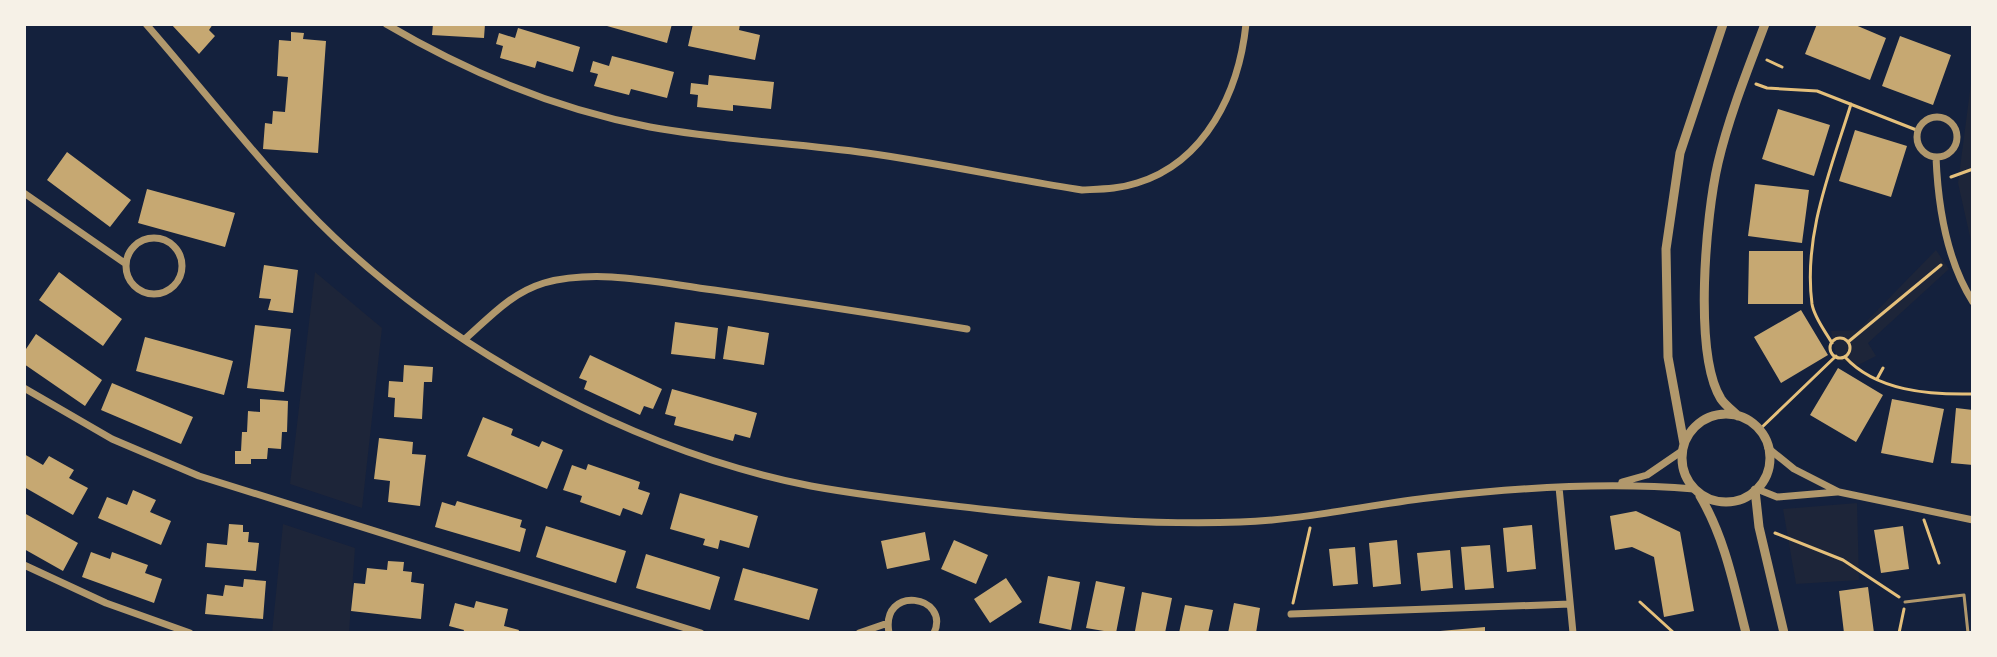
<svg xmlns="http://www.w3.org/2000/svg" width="1997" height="657" font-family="Poppins,sans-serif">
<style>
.green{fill:#1d2539}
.building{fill:#c6a872}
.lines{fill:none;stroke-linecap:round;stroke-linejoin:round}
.path{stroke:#e5c07b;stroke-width:3}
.service{stroke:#b1986c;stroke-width:3}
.minor{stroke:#b1986c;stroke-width:7}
.tertiary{stroke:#b1986c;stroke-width:9}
</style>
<rect width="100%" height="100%" fill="#14213d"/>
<path class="green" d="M1973,68V250L1958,183Z
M1936,250L1949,269L1868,343L1876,356L1854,367L1847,362L1837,360L1831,331L1858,330Z
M315,272L382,328L362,508L290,484Z
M1857,503L1859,580L1796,584L1783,509Z
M283,524L355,548L349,633H272Z"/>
<path class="building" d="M171,24H213L209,30L215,36L199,54Z
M433,24H485L484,38L432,35Z
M600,24H672L667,43Z
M693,24H740L739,30L760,35L755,60L688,46Z
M1817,24H1853L1886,38L1870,80L1805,54Z
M518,28L580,47L573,72L537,61L535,68L500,58L503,46L496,44L499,33L515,38Z
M291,32L304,33L303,39L326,41L318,153L263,149L265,123L272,124L273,111L285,112L288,77L277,76L279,40L291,41Z
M1900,36L1951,55L1933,105L1882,86Z
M612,56L674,72L667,98L631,89L629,95L594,86L598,74L590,72L593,61L609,66Z
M709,75L774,82L771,109L733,105V111L697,107L698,95L690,94L691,83L708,85Z
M1778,109L1830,125L1814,176L1762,159Z
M1855,130L1907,146L1891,197L1839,181Z
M67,152L131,200L110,227L47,180Z
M1755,184L1809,190L1802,243L1748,236Z
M147,189L235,213L225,247L138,223Z
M1749,251H1803V304H1748Z
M264,265L298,270L293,313L268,310L271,299L259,298Z
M59,272L122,319L103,346L39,300Z
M1801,310L1828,355L1781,383L1754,337Z
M675,322L718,328L715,359L671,354Z
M255,325L291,329L284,392L247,388Z
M728,326L769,333L764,365L723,359Z
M36,334L102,380L85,406L24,364V352Z
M145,337L233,361L224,395L136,371Z
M590,355L662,389L653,409L644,406L640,415L584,389L587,381L579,378Z
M404,365L433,367L432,382H424L422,419L394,417L395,398L388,397L389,381L403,382Z
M1838,368L1883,395L1856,442L1810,415Z
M112,383L193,417L181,444L101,410Z
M672,389L757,413L750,438L735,434L733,441L674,425L676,417L665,414Z
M260,399L288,401L287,432H282L281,449L268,448L267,459H251V464H235V451H241L242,432H247L248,411L260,412Z
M1892,399L1944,409L1933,463L1881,453Z
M1956,408L1973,410V465L1951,463Z
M483,417L513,429L511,435L539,447L542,441L563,450L547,489L467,456Z
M379,438L413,442L412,454L426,455L420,506L388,502L390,481L374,479Z
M24,454L43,465L49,456L74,470L69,478L88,488L73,515L24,487Z
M588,464L640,482L638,489L650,493L642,515L623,508L620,516L580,502L582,496L563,490L572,465L586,470Z
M133,490L156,500L150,512L171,521L161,545L98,518L107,497L127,505Z
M680,493L758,516L749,548L720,540L718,549L703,545L705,539L670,529Z
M457,501L522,520L520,527L526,529L520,552L435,527L442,502L455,506Z
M1636,511L1680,532L1694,611L1664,617L1654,557L1632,547L1615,550L1610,516Z
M24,513L78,543L63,571L24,549Z
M229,524L243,525V532H249L248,542L259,543L256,571L205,567L207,543L227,545Z
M1532,525L1536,569L1507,572L1503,528Z
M546,526L626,551L616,583L536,557Z
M1903,526L1909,569L1881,573L1874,530Z
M925,532L930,560L887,569L881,541Z
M954,540L988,555L976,584L941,569Z
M1397,540L1401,584L1373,587L1369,543Z
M1490,545L1494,588L1465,590L1461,547Z
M1355,547L1358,584L1333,586L1329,549Z
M1450,550L1453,588L1421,591L1417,553Z
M91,552L110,559L112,552L148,565L145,573L162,579L154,603L82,577Z
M646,554L720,577L710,610L636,588Z
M388,561L404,562L403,571L412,572L411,582L424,584L421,619L351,611L354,583L365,584L367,568L387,570Z
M743,568L818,589L809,620L734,600Z
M1048,576L1080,582L1071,630L1039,623Z
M1006,578L1022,602L990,623L974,599Z
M244,579L266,581L263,619L205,614L207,594L223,596L225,585L243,587Z
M1096,581L1125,587L1116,633L1086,628Z
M1868,587L1874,633H1844L1839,591Z
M1142,592L1172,598L1165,633L1135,631Z
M476,601L508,609L504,626L519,630L518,633H463L464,630L449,626L455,603L474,608Z
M1234,603L1260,608L1256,633H1228Z
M1185,605L1213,610L1208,633H1179Z
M1485,627V633H1440V631Z"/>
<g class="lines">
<path class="path" d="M1767,60L1782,67
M1756,84L1767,88L1817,91L1919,131
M1951,177L1973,169
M1830 348a10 10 0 1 1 20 0a10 10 0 1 1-20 0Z
M1848,342L1941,265
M1832,343C1825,331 1814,317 1812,304C1803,235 1831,169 1851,104
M1845,357C1876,391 1929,395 1973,394
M1877,379L1883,368
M1759,430L1836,356
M1924,520L1939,563
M1775,533L1843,560L1899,597
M1640,602L1674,633
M1293,603L1310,528
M1899,633L1904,609"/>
<path class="service" d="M1905,602L1964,595L1968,633"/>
<path class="minor" d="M146,24C208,95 266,172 334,237C461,357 639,452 811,486C870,497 930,503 990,510C1073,519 1156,525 1240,522C1306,520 1371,504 1436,497C1522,487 1608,482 1694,489
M386,24C469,73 555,109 650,127C721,140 795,143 867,153C939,163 1010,179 1082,190C1101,189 1119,189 1137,183C1206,162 1239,91 1246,24
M1917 137a20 20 0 1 1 40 0a20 20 0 1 1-40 0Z
M1936,157C1938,206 1946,260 1973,302
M24,193L126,264
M126 266a28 28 0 1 1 56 0a28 28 0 1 1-56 0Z
M465,339C490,317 511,293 544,283C598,268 659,283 714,290C798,302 883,315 967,329
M24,388L112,439L199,476L701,633
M1768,448L1794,469L1839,492L1973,520
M1622,482L1647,475L1682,451
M1559,487L1573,633
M1757,489L1777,497L1837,492
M24,565L106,603L190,633
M1291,614L1570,604
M859,633L888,623
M889,633C880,584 951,595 934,633"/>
<path class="tertiary" d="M1682 458a44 44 0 1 1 88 0a44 44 0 1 1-88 0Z
M1738,416C1733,411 1725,405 1721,399C1693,354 1706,214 1718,163C1729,116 1748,69 1765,24
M1684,444L1668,357L1666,249L1680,153L1723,24
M1755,490L1759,527L1784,633
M1700,496C1725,538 1734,586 1746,633"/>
</g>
<rect width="1997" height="657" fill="none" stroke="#f6f1e7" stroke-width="52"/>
</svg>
